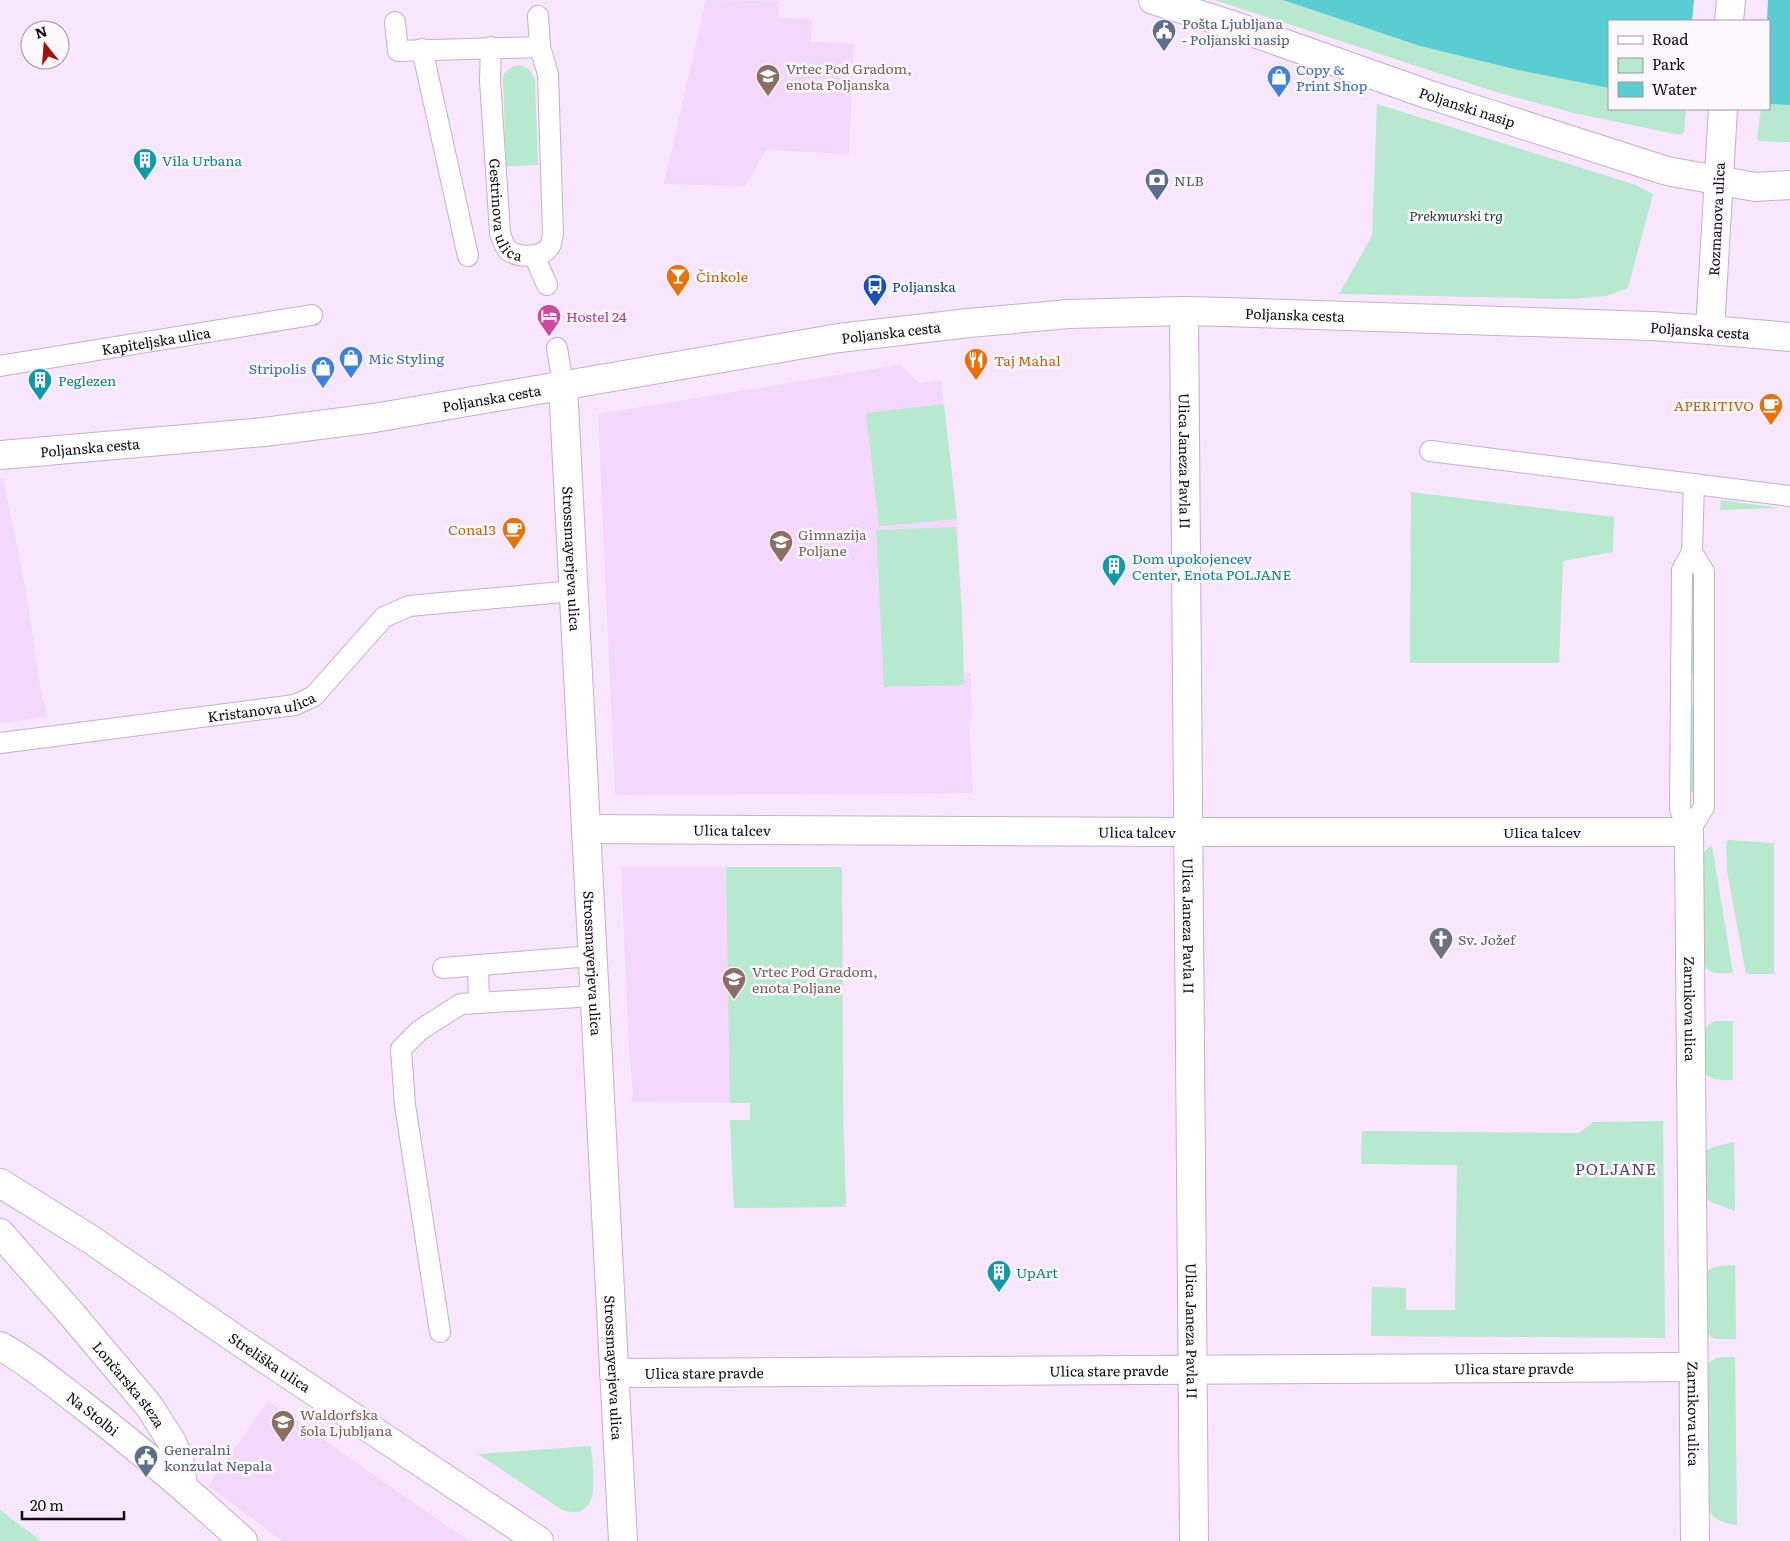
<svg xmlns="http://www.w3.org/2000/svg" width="1790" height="1541" font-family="Literata,serif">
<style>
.built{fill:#f3d8fb}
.green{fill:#b7e9ce}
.water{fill:#59cdd2}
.pier{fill:#f7e6fd}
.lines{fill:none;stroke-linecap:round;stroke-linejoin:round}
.service-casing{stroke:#c4afca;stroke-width:22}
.minor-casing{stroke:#c4afca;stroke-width:30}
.tertiary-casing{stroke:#c4afca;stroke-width:30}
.service{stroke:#fff;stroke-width:20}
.minor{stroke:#fff;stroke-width:28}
.tertiary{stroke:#fff;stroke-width:28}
.labels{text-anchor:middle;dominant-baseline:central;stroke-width:5;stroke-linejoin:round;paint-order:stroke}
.service-label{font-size:14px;fill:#4e5e75;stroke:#fcf8fe;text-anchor:start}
.education-label{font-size:14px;fill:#785e54;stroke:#fcf8fe;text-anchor:start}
.shop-label{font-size:14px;fill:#366cbe;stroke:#fcf8fe;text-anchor:start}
.street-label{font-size:14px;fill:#0f0912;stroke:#fcf8fe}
.culture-label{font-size:14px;fill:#0d838f;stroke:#fcf8fe;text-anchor:start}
.park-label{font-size:14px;font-style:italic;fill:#193f2e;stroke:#fcf8fe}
.food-label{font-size:14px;fill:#c56008;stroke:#fcf8fe;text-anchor:start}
.transit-label{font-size:14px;fill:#164399;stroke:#fcf8fe;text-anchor:start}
.hotel-label{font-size:14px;fill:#b23c85;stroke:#fcf8fe;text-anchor:start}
.worship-label{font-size:14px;fill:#5b616d;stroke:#fcf8fe;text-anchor:start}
.quarter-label{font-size:16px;letter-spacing:1px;fill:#59475f;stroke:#fcf8fe}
</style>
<rect width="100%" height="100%" fill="#f7e6fd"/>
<path class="built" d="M706,0L779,1V18L812,19L811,42L854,44L849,154L766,150L745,186L664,184Z
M900,365L920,383L941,380L957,518L962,614L963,673H971L972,722L969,719L973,793L615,795L598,414Z
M0,478H3L25,586L41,692L48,717L0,723Z
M621,867H842L843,1104L846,1207L734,1208L730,1120H750V1103L631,1102L633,1093L629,1050Z
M268,1401L434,1517L470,1541H282L208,1486Z"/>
<path class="green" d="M1215,0H1283L1420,46L1518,70L1609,88V109H1686L1684,132L1681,134H1675L1574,113L1496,92Z
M519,65C528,67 532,71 535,80L538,165L506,166L503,77C506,69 511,67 519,65Z
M1377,104L1636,185L1653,194L1628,288L1606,296L1573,299L1339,294L1372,236Z
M1769,104L1790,105V142L1759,141L1757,138L1761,109H1769Z
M944,404L957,519L879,526L866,413Z
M1411,492L1614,517L1613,552L1563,561L1559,663H1410Z
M1721,500L1780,508L1720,510Z
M956,527L962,614L964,685L884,687L876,530Z
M1696,571V672L1690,674L1689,572Z
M1690,705H1696L1698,792H1688Z
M1728,840L1774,843V974H1746L1727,871L1726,843Z
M1712,846L1733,973C1721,973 1711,976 1704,965L1702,854L1708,848Z
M726,867H842L843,1104L846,1207L734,1208L730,1120H750V1103H730Z
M1715,1021H1733V1080C1722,1080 1712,1082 1704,1072L1703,1033L1708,1025Z
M1663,1121L1665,1338L1371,1336L1372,1287L1406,1288V1310H1455L1457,1165L1361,1164L1362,1131L1579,1133L1593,1122Z
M1734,1142L1735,1211L1711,1202L1705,1197V1151L1713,1147Z
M1735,1265L1736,1339H1714L1707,1333L1705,1274C1713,1264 1723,1266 1735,1265Z
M1735,1357L1737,1525C1724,1523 1715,1521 1708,1509L1705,1369C1711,1355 1722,1357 1735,1357Z
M591,1446C592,1463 601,1507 578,1512C574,1513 567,1511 562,1510L478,1454Z
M0,1510L41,1541H0Z"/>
<path class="water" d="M1283,0H1790V105L1769,104V21H1609V88L1518,70L1420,46Z"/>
<path class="pier" d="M1694,0H1768L1767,21H1692Z"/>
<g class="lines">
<defs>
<g id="service">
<path d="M395,22L398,51L540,47"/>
<path id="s1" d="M491,47L490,80L500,233C502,239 504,247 509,251C520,258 543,258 550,246C552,243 552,237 553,234L548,74L540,47L538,16"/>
<path d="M422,49L468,256"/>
<path d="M534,255L547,285"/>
<path d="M557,348L563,385"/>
<path id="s2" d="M0,366L312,315"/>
<path d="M1430,451L1790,496"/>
<path id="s3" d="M0,743L295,705L314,696L384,617L409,606L573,591"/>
<path d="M1689,832L1704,807V572L1692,552L1694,484"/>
<path d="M1689,832L1680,809L1682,570L1692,552"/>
<path d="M478,965L479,1003"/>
<path d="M443,968L592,956"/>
<path d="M440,1332L405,1105L401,1049L420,1030L461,1004L594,996"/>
</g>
<g id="minor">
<path id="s4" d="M1153,0L1229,24L1427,94L1667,171L1755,187L1790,185"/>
<path id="s5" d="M1184,311L1194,1541"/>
<path id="s6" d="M563,385L623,1541"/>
<path id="s7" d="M0,455L264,432L374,418L839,338L969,323L1069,314L1184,311L1224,312L1652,326L1710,330"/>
<path id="s8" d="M586,829L1188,832H1689L1695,1541"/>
<path id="s9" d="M0,1183L90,1239L240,1342L539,1541"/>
<path id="s10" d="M0,1233L69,1311L149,1406L172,1442L179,1459L183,1486"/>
<path id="s11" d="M0,1346C29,1362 54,1383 80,1403C137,1447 191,1493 243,1541"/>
<path id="s12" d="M614,1373L1693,1367"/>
</g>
<path id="tertiary" d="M1729,21L1731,0
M1723,109L1710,330L1790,337"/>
</defs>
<use href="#service" class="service-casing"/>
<use href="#minor" class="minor-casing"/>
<use href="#tertiary" class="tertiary-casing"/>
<use href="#service" class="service"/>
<use href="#minor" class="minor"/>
<use href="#tertiary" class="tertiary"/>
</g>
<defs>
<symbol id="civic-pin" viewBox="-11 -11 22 30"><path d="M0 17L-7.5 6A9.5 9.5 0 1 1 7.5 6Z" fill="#5c6f8a" stroke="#fcf8fe"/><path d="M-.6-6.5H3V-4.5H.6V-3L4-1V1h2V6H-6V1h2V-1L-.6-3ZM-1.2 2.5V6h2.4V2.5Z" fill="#fff"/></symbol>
<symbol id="school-pin" viewBox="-11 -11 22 30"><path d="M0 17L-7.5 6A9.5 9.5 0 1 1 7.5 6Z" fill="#8d6e63" stroke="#fcf8fe"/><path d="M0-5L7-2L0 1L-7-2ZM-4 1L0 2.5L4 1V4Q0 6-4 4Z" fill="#fff"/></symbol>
<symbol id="shop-pin" viewBox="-11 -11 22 30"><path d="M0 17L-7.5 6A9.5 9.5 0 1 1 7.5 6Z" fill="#3f7fe0" stroke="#fcf8fe"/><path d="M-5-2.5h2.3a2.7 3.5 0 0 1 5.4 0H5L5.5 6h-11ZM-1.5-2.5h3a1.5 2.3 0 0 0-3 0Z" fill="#fff"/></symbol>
<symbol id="building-pin" viewBox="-11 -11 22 30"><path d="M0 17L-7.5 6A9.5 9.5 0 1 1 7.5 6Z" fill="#0f9aa8" stroke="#fcf8fe"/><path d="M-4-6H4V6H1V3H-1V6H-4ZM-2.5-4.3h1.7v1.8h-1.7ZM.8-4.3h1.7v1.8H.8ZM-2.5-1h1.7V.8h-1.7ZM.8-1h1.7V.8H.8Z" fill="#fff"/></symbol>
<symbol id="bank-pin" viewBox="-11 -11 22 30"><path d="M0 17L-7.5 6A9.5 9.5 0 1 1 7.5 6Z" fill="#5c6f8a" stroke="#fcf8fe"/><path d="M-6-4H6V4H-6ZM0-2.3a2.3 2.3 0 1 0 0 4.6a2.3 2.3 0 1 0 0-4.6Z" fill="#fff"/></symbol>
<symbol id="bar-pin" viewBox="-11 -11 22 30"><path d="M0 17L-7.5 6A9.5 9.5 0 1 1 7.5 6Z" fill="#e8710a" stroke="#fcf8fe"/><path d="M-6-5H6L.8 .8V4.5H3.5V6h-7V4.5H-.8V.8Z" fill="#fff"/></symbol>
<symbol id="bus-pin" viewBox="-11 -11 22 30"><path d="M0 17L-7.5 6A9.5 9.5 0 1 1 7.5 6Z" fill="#1a4fb4" stroke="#fcf8fe"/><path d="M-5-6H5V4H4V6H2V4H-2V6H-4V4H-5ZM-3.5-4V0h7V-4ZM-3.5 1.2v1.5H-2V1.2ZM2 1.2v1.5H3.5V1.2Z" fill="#fff"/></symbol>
<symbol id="hotel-pin" viewBox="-11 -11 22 30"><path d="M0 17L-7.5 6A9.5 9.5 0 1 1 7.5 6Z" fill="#d1479c" stroke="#fcf8fe"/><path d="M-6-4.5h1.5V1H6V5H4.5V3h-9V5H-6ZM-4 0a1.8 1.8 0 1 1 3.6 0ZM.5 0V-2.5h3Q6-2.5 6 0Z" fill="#fff"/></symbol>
<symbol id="restaurant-pin" viewBox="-11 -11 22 30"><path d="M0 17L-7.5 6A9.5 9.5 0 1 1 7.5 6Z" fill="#e8710a" stroke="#fcf8fe"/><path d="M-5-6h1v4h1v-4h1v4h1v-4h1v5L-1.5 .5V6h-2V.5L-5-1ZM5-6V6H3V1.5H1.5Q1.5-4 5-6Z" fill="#fff"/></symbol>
<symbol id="cafe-pin" viewBox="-11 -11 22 30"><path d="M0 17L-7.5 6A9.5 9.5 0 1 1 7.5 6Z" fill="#e8710a" stroke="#fcf8fe"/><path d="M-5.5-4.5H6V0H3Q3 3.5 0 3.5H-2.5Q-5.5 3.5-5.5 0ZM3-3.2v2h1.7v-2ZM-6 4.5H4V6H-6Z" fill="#fff"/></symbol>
<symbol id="church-pin" viewBox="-11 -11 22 30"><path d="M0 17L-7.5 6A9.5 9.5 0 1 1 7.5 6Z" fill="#6b7280" stroke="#fcf8fe"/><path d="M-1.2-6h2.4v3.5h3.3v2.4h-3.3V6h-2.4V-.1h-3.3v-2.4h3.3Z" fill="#fff"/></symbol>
</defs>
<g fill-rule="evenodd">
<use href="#civic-pin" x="1150" y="17" width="28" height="38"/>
<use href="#school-pin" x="754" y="62" width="28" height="38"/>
<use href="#shop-pin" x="1265" y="63" width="28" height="38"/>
<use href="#building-pin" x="131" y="146" width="28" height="38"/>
<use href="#bank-pin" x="1143" y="166" width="28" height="38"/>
<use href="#bar-pin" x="664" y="262" width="28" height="38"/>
<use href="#bus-pin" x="861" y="272" width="28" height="38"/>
<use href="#hotel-pin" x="535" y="302" width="28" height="38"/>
<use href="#shop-pin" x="337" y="344" width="28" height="38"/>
<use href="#restaurant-pin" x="962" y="346" width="28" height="38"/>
<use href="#shop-pin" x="309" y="354" width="28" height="38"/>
<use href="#building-pin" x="26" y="366" width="28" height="38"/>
<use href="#cafe-pin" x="1757" y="391" width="28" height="38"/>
<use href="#cafe-pin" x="500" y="515" width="28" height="38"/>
<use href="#school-pin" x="767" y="528" width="28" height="38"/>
<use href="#building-pin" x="1100" y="552" width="28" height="38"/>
<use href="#church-pin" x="1427" y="925" width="28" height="38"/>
<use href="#school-pin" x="720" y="965" width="28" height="38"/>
<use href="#building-pin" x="985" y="1258" width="28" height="38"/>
<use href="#school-pin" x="269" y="1408" width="28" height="38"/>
<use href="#civic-pin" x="132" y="1443" width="28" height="38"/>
</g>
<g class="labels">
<g class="service-label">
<text x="1182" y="23">Pošta Ljubljana<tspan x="1182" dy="16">- Poljanski nasip</tspan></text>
<text x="1174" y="180">NLB</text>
<text x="164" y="1449">Generalni<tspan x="164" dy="16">konzulat Nepala</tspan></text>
</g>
<g class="education-label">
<text x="786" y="68">Vrtec Pod Gradom,<tspan x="786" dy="16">enota Poljanska</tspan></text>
<text x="798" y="534">Gimnazija<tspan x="798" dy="16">Poljane</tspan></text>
<text x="752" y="971">Vrtec Pod Gradom,<tspan x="752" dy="16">enota Poljane</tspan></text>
<text x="300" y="1414">Waldorfska<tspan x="300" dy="16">šola Ljubljana</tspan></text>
</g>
<g class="shop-label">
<text x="1296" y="69">Copy &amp;<tspan x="1296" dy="16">Print Shop</tspan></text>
<text x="368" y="358">Mic Styling</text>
<text x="306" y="368" text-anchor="end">Stripolis</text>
</g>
<g class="street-label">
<text stroke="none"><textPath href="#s4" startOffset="332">Poljanski nasip</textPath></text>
<text stroke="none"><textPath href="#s1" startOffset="166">Gestrinova ulica</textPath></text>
<text transform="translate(1716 219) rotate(-87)">Rozmanova ulica</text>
<text stroke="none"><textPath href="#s7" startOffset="1305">Poljanska cesta</textPath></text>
<text transform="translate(1700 330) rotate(4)">Poljanska cesta</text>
<text stroke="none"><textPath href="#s7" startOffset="900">Poljanska cesta</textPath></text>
<text stroke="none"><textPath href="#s2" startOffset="158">Kapiteljska ulica</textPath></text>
<text stroke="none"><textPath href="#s7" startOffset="495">Poljanska cesta</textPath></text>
<text stroke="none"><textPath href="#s7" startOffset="90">Poljanska cesta</textPath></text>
<text stroke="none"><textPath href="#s5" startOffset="150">Ulica Janeza Pavla II</textPath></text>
<text stroke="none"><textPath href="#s6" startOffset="174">Strossmayerjeva ulica</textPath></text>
<text stroke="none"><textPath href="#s3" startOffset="264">Kristanova ulica</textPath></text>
<text stroke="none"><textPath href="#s8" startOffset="146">Ulica talcev</textPath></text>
<text stroke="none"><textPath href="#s8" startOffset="551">Ulica talcev</textPath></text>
<text stroke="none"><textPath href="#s8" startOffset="956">Ulica talcev</textPath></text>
<text stroke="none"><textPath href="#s5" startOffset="615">Ulica Janeza Pavla II</textPath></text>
<text stroke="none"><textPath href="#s6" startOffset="579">Strossmayerjeva ulica</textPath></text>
<text stroke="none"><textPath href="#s8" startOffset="1280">Zarnikova ulica</textPath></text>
<text stroke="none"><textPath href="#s5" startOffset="1020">Ulica Janeza Pavla II</textPath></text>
<text stroke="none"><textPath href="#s9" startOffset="324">Streliška ulica</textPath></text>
<text stroke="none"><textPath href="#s6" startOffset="984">Strossmayerjeva ulica</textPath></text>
<text stroke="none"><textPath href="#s12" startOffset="900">Ulica stare pravde</textPath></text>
<text stroke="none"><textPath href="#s12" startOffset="495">Ulica stare pravde</textPath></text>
<text stroke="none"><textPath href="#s12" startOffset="90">Ulica stare pravde</textPath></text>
<text stroke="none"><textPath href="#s10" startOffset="199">Lončarska steza</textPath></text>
<text stroke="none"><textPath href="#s11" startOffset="115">Na Stolbi</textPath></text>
<text stroke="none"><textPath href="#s8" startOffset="1685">Zarnikova ulica</textPath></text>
</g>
<g class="culture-label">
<text x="162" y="160">Vila Urbana</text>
<text x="58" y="380">Peglezen</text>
<text x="1132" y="558">Dom upokojencev<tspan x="1132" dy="16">Center, Enota POLJANE</tspan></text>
<text x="1016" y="1272">UpArt</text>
</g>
<g class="park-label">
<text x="1456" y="215">Prekmurski trg</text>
</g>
<g class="food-label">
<text x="696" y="276">Činkole</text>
<text x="994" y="360">Taj Mahal</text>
<text x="1754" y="405" text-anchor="end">APERITIVO</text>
<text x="496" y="529" text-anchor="end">Cona13</text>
</g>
<g class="transit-label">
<text x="892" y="286">Poljanska</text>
</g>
<g class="hotel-label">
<text x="566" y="316">Hostel 24</text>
</g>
<g class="worship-label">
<text x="1458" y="939">Sv. Jožef</text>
</g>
<g class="quarter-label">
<text x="1616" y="1168">POLJANE</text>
</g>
</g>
<rect x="1608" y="20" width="162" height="90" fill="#fcf8fe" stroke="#9d98a0"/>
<rect x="1618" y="36" width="25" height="8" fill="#ffffff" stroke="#9d98a0"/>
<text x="1652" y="45" font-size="15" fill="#0f0912">Road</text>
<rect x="1618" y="58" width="25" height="15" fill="#b7e9ce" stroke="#9d98a0"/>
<text x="1652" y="70" font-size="15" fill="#0f0912">Park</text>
<rect x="1618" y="82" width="25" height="15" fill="#59cdd2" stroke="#9d98a0"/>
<text x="1652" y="95" font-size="15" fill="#0f0912">Water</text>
<g transform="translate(45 45) rotate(343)"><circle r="24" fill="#fcf8fe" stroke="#9d98a0"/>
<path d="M0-4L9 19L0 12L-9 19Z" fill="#a50f08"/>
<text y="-8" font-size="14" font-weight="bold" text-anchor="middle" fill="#0f0912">N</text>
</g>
<path d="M22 1511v8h102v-8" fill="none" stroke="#0f0912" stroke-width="2.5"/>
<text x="30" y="1511" font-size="15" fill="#0f0912" stroke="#fcf8fe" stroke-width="4" paint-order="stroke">20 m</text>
</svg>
